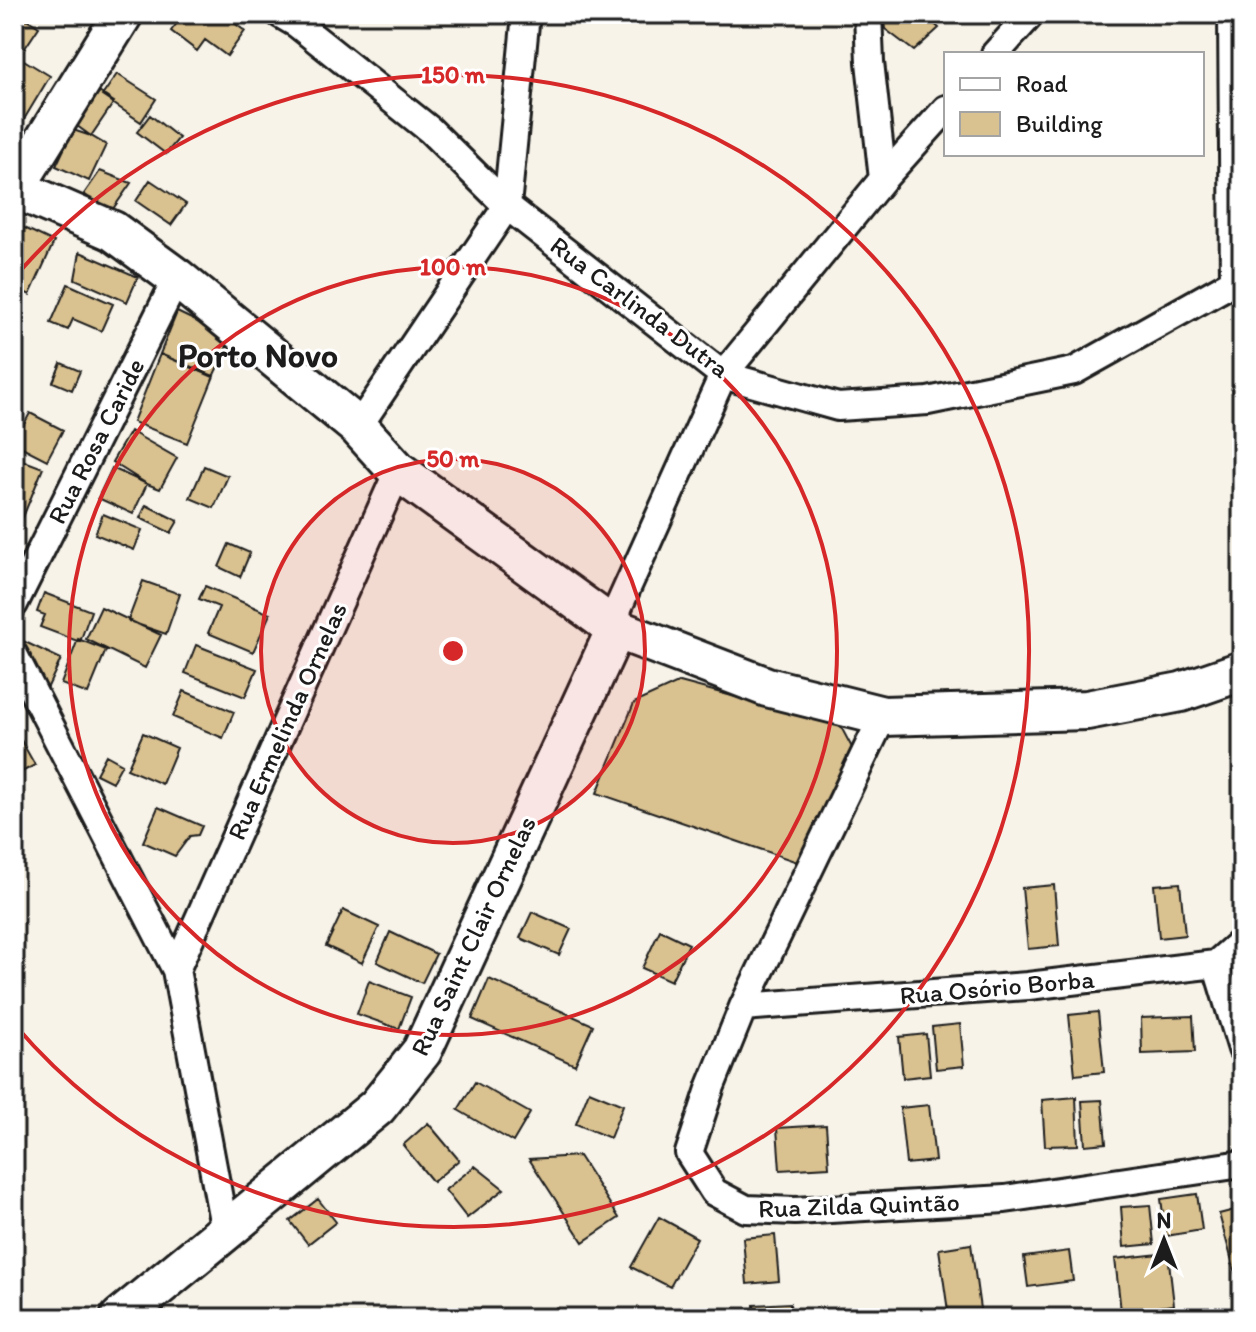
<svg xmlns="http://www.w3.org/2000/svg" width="1256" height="1332" font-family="Itim,sans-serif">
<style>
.building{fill:#d9c190;stroke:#1c1c1c;stroke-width:2}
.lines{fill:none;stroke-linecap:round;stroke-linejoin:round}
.street-casing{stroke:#1c1c1c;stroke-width:32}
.secondary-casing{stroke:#1c1c1c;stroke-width:44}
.street{stroke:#fff;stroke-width:26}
.secondary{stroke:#fff;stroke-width:38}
.ring{fill:none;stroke:#d62828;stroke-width:4}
.labels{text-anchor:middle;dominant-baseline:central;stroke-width:6;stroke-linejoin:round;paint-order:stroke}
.street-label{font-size:26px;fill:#1c1c1c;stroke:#fff}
.district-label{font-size:34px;font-weight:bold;fill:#1c1c1c;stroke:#fff}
.centre{fill:#d62828;stroke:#fff;stroke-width:4}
.ring-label{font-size:24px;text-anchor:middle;font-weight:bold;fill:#d62828;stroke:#fff;stroke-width:6;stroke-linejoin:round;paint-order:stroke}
</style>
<rect width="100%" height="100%" fill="#f7f3e9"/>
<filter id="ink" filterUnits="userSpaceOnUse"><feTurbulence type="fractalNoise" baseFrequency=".0125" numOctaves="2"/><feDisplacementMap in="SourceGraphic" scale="16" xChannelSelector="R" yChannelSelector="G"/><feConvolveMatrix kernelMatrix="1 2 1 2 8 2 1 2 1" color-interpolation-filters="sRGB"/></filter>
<g filter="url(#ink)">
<path class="building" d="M184,14H222L245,31L227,56L205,40L197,51L171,31Z
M883,14H923L939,28L914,51L885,29Z
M25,18L39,27L21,54L14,49V35Z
M14,54L50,76L14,136Z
M117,74L156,99L141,122L102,96Z
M96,90L114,102L91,136L73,123Z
M150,115L179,138L166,154L137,132Z
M73,130L91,136L106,145L89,181L56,166Z
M100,171L131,183L110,213L84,194Z
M150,180L186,204L171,225L136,201Z
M14,223L54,242L30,295L14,287Z
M80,252L138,277L127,302L75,279Z
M68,284L113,304L101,331L73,319L68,330L51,323Z
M177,312L231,338L213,377L160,354Z
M160,354L214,376L187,443L133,422Z
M61,363L80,371L72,390L53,382Z
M30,413L63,430L47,460L14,443Z
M130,431L177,458L160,489L147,484L112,462Z
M14,457L43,468L14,539Z
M204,466L228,476L214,508L190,498Z
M112,468L147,484L133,514L98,498Z
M146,505L178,521L171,533L140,518Z
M103,514L142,530L134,550L95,534Z
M229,544L250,553L240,577L219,567Z
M143,581L180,594L166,634L128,621Z
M205,586L270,614L253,652L208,633L219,607L199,599Z
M44,593L91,611L80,642L40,627L45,615L37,612Z
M101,607L161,635L145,668L86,639Z
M78,639L106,650L88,694L61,684Z
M23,641L61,659L46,691L14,660Z
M196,645L257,669L245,697L185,673Z
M680,682L840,725L857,757L806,865L597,793L634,703Z
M184,691L234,712L223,738L173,717Z
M14,728L35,765L14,776Z
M143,733L177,748L162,784L127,769Z
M106,755L122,764L112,782L96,774Z
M158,807L202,826L198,835L190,836L175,856L143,842Z
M1180,883L1185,935L1159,938L1154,885Z
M1054,885L1059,946L1028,949L1022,888Z
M343,910L379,927L362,963L326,946Z
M532,912L571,929L559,955L520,938Z
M660,930L689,944L671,981L642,968Z
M390,932L436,954L422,983L377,962Z
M489,979L593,1025L575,1065L472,1019Z
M369,981L411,997L399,1029L357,1014Z
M1098,1012L1104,1072L1075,1075L1069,1015Z
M1193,1016L1195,1052L1142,1054L1141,1018Z
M960,1024L964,1066L936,1069L932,1027Z
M926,1034L930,1075L903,1078L899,1037Z
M475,1082L530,1113L513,1142L458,1110Z
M589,1091L623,1105L610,1138L576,1124Z
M1076,1097L1078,1145L1045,1146L1042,1100Z
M1102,1100L1106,1143L1085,1145L1082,1101Z
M929,1105L935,1161L906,1164L900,1108Z
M428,1123L459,1160L433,1182L403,1145Z
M826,1125L829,1167L780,1170L777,1128Z
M579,1156L619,1218L583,1242L529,1159Z
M475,1166L504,1189L467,1218L445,1190Z
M1197,1194L1202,1230L1166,1236L1161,1199Z
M318,1199L336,1222L308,1244L290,1221Z
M1150,1205L1154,1244L1124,1247L1121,1207Z
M1242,1208V1278L1237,1279L1219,1214Z
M659,1217L697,1238L670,1287L631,1267Z
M775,1235L779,1281L747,1284L743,1238Z
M971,1244L981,1316L949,1318L939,1249Z
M1069,1251L1073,1281L1028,1287L1024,1257Z
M1168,1253L1174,1305L1121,1311L1115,1259Z
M790,1303L791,1318H755L754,1305Z"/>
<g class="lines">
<defs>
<path id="street" d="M280,14L297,24L430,130L507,206L723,375L838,407L928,401L1074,371L1242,277
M868,14L870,62L883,179
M1232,14L1234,282
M995,54L1031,14
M358,427L507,206L526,14
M14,604L177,278
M616,629L618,608L723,375L883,179L946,109
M14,655L176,970L225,1231
M883,716L743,1007L711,1086L689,1153L714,1192L746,1209L795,1211L1005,1199L1242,1164
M1216,964L1242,1049
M176,970L398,471
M743,1007L1028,986L1216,964L1242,941"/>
<path id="secondary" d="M14,188L113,231L177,278L358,427L398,471L616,629L767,687L883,716L1087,710L1181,692L1242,671
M15,188L123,14
M120,1318L377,1107L422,1051L616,629"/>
</defs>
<use href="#street" class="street-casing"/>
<use href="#secondary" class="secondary-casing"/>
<use href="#street" class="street"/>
<use href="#secondary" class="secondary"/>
</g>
</g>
<circle cx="453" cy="651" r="192" fill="#d62828" fill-opacity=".12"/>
<g class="ring">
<circle cx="453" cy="651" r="192"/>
<circle cx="453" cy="651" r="384"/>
<path d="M15 277A576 576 0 1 1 15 1025"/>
</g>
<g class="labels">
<g class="street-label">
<text transform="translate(640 307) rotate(37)">Rua Carlinda Dutra</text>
<text transform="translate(96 441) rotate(-63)">Rua Rosa Caride</text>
<text transform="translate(287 721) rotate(-66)">Rua Ermelinda Ornelas</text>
<text transform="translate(473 936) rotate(-65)">Rua Saint Clair Ornelas</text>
<text transform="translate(997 987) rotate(-5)">Rua Osório Borba</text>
<text transform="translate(859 1205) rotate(-2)">Rua Zilda Quintão</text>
</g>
<g class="district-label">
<text x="258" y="355">Porto Novo</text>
</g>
</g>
<circle cx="453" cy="651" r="12" class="centre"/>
<g class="ring-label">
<text x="453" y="83">150 m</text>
<text x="453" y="275">100 m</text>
<text x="453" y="467">50 m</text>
</g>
<rect width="1256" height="1332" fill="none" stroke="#fff" stroke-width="48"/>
<rect x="24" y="24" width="1208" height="1284" fill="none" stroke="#1c1c1c" stroke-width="3" filter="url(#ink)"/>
<rect x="944" y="52" width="260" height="104" fill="#ffffff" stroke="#a4a4a4" stroke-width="2"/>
<rect x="960" y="78" width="40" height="12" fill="#ffffff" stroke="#a4a4a4" stroke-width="2"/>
<text x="1016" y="92" font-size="24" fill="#1c1c1c">Road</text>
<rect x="960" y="112" width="40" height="24" fill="#d9c190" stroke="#a4a4a4" stroke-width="2"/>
<text x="1016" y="132" font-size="24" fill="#1c1c1c">Building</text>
<g transform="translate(1164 1240)" stroke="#ffffff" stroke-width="6" paint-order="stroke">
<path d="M0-6L14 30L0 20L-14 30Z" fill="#1c1c1c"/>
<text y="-12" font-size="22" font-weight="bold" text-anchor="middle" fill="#1c1c1c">N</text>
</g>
</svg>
